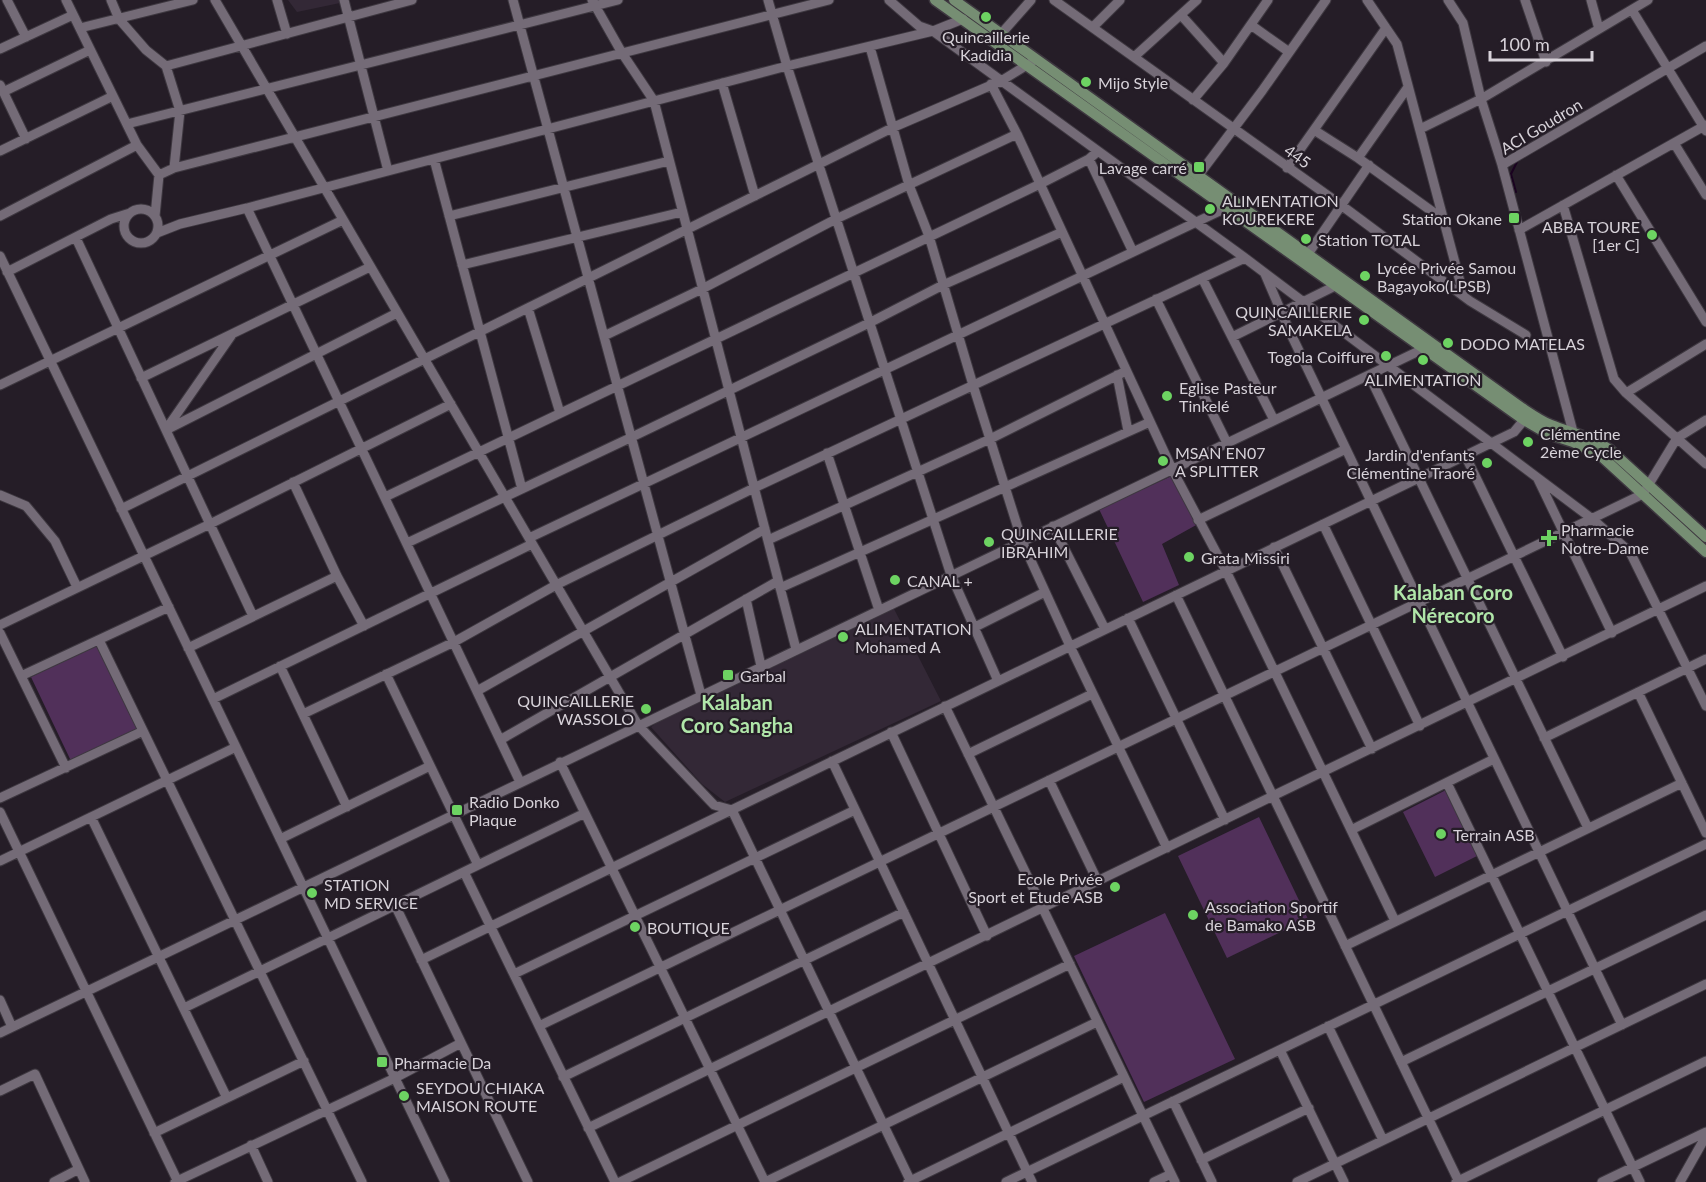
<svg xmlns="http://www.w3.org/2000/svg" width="1706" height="1182" font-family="Lato,sans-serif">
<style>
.built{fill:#332836}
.green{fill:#51305a}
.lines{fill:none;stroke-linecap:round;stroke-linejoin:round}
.stream{stroke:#1a0220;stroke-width:2}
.minor-casing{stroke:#3e3840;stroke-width:11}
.major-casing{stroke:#3e3840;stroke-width:13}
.minor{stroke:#746b77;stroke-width:9}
.major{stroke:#768e73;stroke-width:10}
.poi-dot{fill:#6dd362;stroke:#251d27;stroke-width:2}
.labels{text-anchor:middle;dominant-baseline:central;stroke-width:4.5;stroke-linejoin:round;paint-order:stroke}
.poi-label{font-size:16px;fill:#d7d2d9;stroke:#251d27;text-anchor:start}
.street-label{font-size:16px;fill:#d7d2d9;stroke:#251d27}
.quarter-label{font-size:20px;font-weight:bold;fill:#b0e6a9;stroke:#251d27}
</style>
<rect width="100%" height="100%" fill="#251d27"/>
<path class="built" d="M288,0H339L340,3L297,12Z
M892,605L941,701L725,802L702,784L651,727L676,707Z"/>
<path class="green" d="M1174,475L1198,524L1162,544L1179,585L1143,602L1099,509Z
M97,645L138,729L71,761L31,677Z
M1446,790L1479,855L1435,877L1403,812Z
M1259,817L1308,919L1227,958L1178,856Z
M1165,913L1235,1059L1144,1102L1074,956Z"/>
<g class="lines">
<path class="stream" d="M1516,192L1511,174L1518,160"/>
<defs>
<path id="minor" d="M7,0L26,37
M66,0L137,145L159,175L155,216
M111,0L119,19L146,50L166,66L180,111L174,168L159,175
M215,0L638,725L714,805L732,810L911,1182
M277,0L287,34
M344,0L388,171
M513,0L701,695
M592,0L622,53L654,101L796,649
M768,0L787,66L951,575L998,681
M889,0L919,26L933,31L1245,258L1591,518L1630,552L1706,706
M1054,0L1341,205L1470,301L1526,335
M1367,0L1397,44L1463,293
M1448,0L1463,23L1481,99L1502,165L1573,432V438
M1525,0L1546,62
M1591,0L1599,29
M1632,10L1706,131
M1181,15L1224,63
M1251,25L1289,52
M1094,26L1120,0
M80,28L193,0
M1001,34L1031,0
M870,47L909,185L929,236L973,385L1022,541L1070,646L1167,848
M0,49L73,15
M1134,57L1197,0
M166,66L412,0
M722,83L755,196
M991,84L1017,134L1172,469L1226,571L1395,921
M0,85L26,139
M3,92L90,50
M1193,100L1224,63L1268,0
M127,124L618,0
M1420,129L1481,99L1648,0
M1314,130L1358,158L1444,220
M1674,143L1706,195
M0,151L113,96
M1358,158L1408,87
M434,159L522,489
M1089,159L1133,252
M1502,165L1706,46
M174,168L829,0
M1287,168L1386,28
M1616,175L1706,322
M1198,176L1262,91L1326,0
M1563,205L1614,379L1626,393L1706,464
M247,208L520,782
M124 226a17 17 0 1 1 34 0a17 17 0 1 1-34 0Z
M0,216L137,145
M449,216L669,161
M1519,230L1706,125
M157,233L180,224L247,208L787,66L933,31L963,19
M76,238L253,616
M1308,254L1369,165
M0,256L445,1182
M462,265L682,212
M7,272L111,219L130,213
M1265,274L1289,330L1622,1025
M1202,278L1274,420
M1156,299L1227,443
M528,308L560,413
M604,336L702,289L836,219L1017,134
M1232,337L1335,286
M1117,375L1128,431
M1369,375L1588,828
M141,378L370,267
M0,385L343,220
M1626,393L1706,344
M167,428L231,336
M166,430L397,313
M827,453L879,610
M1465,455L1563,657
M1538,479L1612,633
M293,482L337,576L364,626
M0,495L26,506L55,541L77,587
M385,497L1040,184L1089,159L1097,152
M121,509L894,127L1001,81L1032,62
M1198,520L1346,449
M1323,524L1420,726
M1053,526L1105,629
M529,538L1226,208
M768,540L990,439L1126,371
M407,543L632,437L869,323L943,285L1062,232
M1274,547L1372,749
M780,588L1150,422
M1176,595L1459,1182
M746,599L761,666
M1128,618L1225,820
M0,625L210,524L451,404
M975,627L1045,592
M0,633L66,768
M99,640L362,1182
M188,648L337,576
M280,666L347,807
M386,674L478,865
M21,676L169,607
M477,691L765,529
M1638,692L1706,833
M213,699L532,544
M945,706L1175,1182
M303,714L454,642L556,585L754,488L1245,258
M891,732L987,936
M1544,738L1706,659
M500,740L778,581
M968,754L1092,694
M832,761L1032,1182
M560,762L765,1182
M1049,780L1098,882
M1447,783L1640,1182
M0,798L143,731
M0,812L178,1182
M91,817L227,1098
M1351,830L1494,759
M280,839L430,766
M0,861L236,747
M464,872L615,1182
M395,905L528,1182
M1345,946L1682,783
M421,960L1514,432L1524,420
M514,974L855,810
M0,1000L12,1027
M184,1008L585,813
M539,1026L1643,494L1677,438L1706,420
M1328,1026L1383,1140
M0,1033L1423,349
M1280,1050L1344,1182
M1401,1062L1706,915
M563,1077L904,912
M0,1091L35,1074L85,1182
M1173,1101L1212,1182
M588,1128L1706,586
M154,1133L304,1061
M251,1145L268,1182
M1201,1160L1309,1108
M54,1182L79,1169
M175,1182L395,1078L461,1043
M620,1182L1070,964
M765,1182L1097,1022
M908,1182L1124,1077
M1006,1182L1706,844
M1154,1182L1171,1174
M1297,1182L1706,984
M1456,1182L1706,1061
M1602,1182L1706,1132
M1680,1182L1706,1136"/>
<path id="major" d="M935,0L1524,420L1548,434L1573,442L1600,455L1706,552
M954,0L1522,408C1531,414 1541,421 1551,425C1571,433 1592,437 1609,449L1706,537"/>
</defs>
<use href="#minor" class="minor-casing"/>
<use href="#major" class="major-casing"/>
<use href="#minor" class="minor"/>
<use href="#major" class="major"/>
</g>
<g class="poi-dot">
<circle cx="986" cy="17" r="6"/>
<circle cx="1086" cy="82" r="6"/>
<rect x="1193" y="161" width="12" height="12" rx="3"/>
<circle cx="1210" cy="209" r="6"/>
<rect x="1508" y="212" width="12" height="12" rx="3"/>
<circle cx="1652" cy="235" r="6"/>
<circle cx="1306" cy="239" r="6"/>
<circle cx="1365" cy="276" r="6"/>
<circle cx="1364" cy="320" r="6"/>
<circle cx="1448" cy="343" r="6"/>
<circle cx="1386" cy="356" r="6"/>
<circle cx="1423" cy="360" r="6"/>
<circle cx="1167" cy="396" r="6"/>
<circle cx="1528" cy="442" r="6"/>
<circle cx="1163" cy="461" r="6"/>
<circle cx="1487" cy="463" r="6"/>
<path d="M1546 529h6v6h6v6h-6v6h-6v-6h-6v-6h6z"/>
<circle cx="989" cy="542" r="6"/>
<circle cx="1189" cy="557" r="6"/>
<circle cx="895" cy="580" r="6"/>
<circle cx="843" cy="637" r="6"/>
<rect x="722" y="669" width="12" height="12" rx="3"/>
<circle cx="646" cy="709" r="6"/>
<rect x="451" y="804" width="12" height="12" rx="3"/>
<circle cx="1441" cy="834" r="6"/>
<circle cx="1115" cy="887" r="6"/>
<circle cx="312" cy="893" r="6"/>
<circle cx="1193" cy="915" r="6"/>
<circle cx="635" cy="927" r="6"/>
<rect x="376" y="1056" width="12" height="12" rx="3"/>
<circle cx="404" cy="1096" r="6"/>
</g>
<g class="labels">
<g class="poi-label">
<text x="986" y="36" text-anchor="middle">Quincaillerie<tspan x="986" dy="18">Kadidia</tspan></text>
<text x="1098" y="82">Mijo Style</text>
<text x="1187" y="167" text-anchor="end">Lavage carré</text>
<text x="1222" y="200">ALIMENTATION<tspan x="1222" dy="18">KOUREKERE</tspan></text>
<text x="1502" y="218" text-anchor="end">Station Okane</text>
<text x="1640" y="226" text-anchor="end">ABBA TOURE<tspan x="1640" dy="18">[1er C]</tspan></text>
<text x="1318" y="239">Station TOTAL</text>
<text x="1377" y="267">Lycée Privée Samou<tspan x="1377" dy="18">Bagayoko(LPSB)</tspan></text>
<text x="1352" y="311" text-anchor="end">QUINCAILLERIE<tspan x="1352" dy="18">SAMAKELA</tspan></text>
<text x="1460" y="343">DODO MATELAS</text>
<text x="1374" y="356" text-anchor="end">Togola Coiffure</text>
<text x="1423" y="379" text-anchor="middle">ALIMENTATION</text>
<text x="1179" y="387">Eglise Pasteur<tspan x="1179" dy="18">Tinkelé</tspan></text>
<text x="1540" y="433">Clémentine<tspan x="1540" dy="18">2ème Cycle</tspan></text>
<text x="1175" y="452">MSAN EN07<tspan x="1175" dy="18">A SPLITTER</tspan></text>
<text x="1475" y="454" text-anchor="end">Jardin d'enfants<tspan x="1475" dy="18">Clémentine Traoré</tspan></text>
<text x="1561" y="529">Pharmacie<tspan x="1561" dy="18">Notre-Dame</tspan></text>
<text x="1001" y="533">QUINCAILLERIE<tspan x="1001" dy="18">IBRAHIM</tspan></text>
<text x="1201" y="557">Grata Missiri</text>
<text x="907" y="580">CANAL +</text>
<text x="855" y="628">ALIMENTATION<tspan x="855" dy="18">Mohamed A</tspan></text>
<text x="740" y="675">Garbal</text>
<text x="634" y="700" text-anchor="end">QUINCAILLERIE<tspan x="634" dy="18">WASSOLO</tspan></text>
<text x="469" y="801">Radio Donko<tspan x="469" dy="18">Plaque</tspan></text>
<text x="1453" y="834">Terrain ASB</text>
<text x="1103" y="878" text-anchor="end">Ecole Privée<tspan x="1103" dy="18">Sport et Etude ASB</tspan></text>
<text x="324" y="884">STATION<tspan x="324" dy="18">MD SERVICE</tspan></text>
<text x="1205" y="906">Association Sportif<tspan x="1205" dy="18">de Bamako ASB</tspan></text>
<text x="647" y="927">BOUTIQUE</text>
<text x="394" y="1062">Pharmacie Da</text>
<text x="416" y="1087">SEYDOU CHIAKA<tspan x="416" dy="18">MAISON ROUTE</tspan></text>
</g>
<g class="street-label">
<text transform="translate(1541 126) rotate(-31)">ACI Goudron</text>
<text transform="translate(1298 156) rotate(35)">445</text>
</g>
<g class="quarter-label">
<text x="1453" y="592">Kalaban Coro<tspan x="1453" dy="23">Nérecoro</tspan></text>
<text x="737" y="702">Kalaban<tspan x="737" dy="23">Coro Sangha</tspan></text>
</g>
</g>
<path d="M1490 51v9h102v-9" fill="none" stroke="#d7d2d9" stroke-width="3"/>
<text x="1499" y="51" font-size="18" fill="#d7d2d9" stroke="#251d27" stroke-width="4.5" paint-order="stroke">100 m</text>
</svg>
